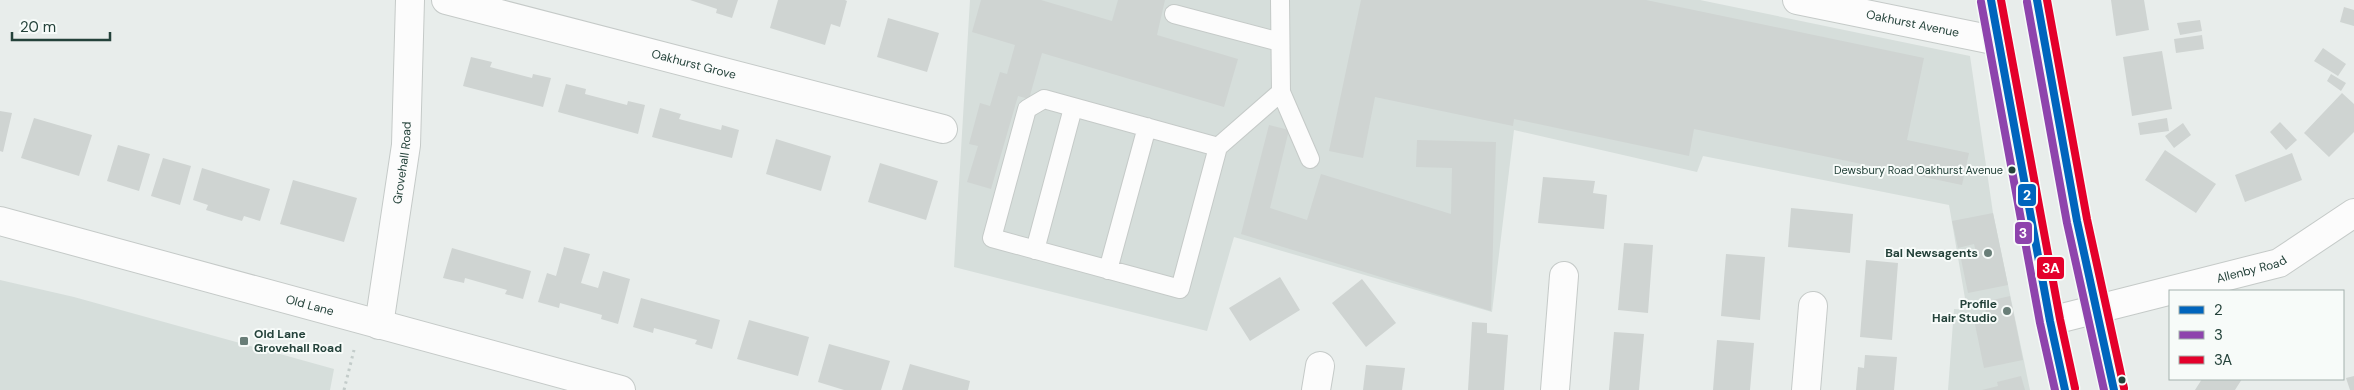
<svg xmlns="http://www.w3.org/2000/svg" width="2354" height="390" font-family="'DM Sans',sans-serif">
<style>
.built{fill:#d6dedb}
.building{fill:#cfd4d2}
.lines{fill:none;stroke-linecap:round;stroke-linejoin:round}
.service-casing{stroke:#c5cac8;stroke-width:20}
.minor-casing{stroke:#c5cac8;stroke-width:30}
.tertiary-casing{stroke:#c5cac8;stroke-width:30}
.primary-casing{stroke:#c3ccc9;stroke-width:30}
.path{stroke:#c3ccca;stroke-width:3;stroke-dasharray:2.5 4;stroke-linecap:butt}
.service{stroke:#fcfcfc;stroke-width:18}
.minor{stroke:#fcfcfc;stroke-width:28}
.tertiary{stroke:#fcfcfc;stroke-width:28}
.primary{stroke:#cfd7d5;stroke-width:28}
.bus-1-casing{stroke:#f7fbf9;stroke-width:11}
.bus-2-casing{stroke:#f7fbf9;stroke-width:11}
.bus-3-casing{stroke:#f7fbf9;stroke-width:11}
.bus-1{stroke:#0065bd;stroke-width:8}
.bus-2{stroke:#8e44ad;stroke-width:8}
.bus-3{stroke:#e4002b;stroke-width:8}
.bus-dot{fill:#24423a;stroke:#f7fbf9;stroke-width:2}
.poi-dot{fill:#697e78;stroke:#f7fbf9;stroke-width:2}
.labels{text-anchor:middle;dominant-baseline:central;stroke-width:4;stroke-linejoin:round;paint-order:stroke}
.bus-label{font-size:11px;fill:#24423a;stroke:#f7fbf9;text-anchor:end}
.street-label{font-size:12px;fill:#24423a;stroke:#f7fbf9}
.poi-label{font-size:12px;font-weight:bold;fill:#24423a;stroke:#f7fbf9;text-anchor:end}
.line-badge{stroke:#f7fbf9;stroke-width:2}
.badge-label{font-size:14px;text-anchor:middle;font-weight:bold;fill:#fff}
</style>
<rect width="100%" height="100%" fill="#e8edeb"/>
<path class="built" d="M970,0H1700L1970,56L1993,213L2030,390H1948L1954,309L1967,310L1949,205L1703,156L1697,172L1514,130L1492,312L1234,237L1207,331L954,267Z
M0,280L74,297L334,369L330,390H0Z"/>
<path class="building" d="M690,0H738L732,18L716,13L717,9Z
M778,0H845L847,1L840,27L831,24L825,45L770,28Z
M981,0H1041L1112,21L1118,0H1165L1157,35L1238,59L1224,107L1042,53L1029,99L1018,96L991,189L967,182L978,146L969,144L980,103L990,106L1000,72L1007,74L1015,45L972,32Z
M1361,0H1646L1924,58L1907,140L1969,153L1962,185L1694,129L1689,156L1514,119L1513,126L1375,97L1363,158L1329,151Z
M2111,0H2144L2149,30L2116,36Z
M2344,7L2354,10V26L2340,22Z
M888,18L939,33L927,72L877,57Z
M2200,20L2202,31L2180,35L2177,23Z
M2202,35L2204,49L2176,53L2174,39Z
M2323,48L2346,64L2338,76L2314,61Z
M2162,51L2172,109L2132,116L2123,57Z
M471,57L492,62L490,67L532,78L533,74L551,78L543,107L463,86Z
M2331,74L2346,83L2341,91L2327,81Z
M566,84L586,89L585,94L627,105L628,101L645,105L638,134L558,112Z
M2342,93L2354,104V132L2329,157L2304,133Z
M660,108L681,114L679,119L721,130L722,125L739,130L732,158L652,137Z
M0,111L12,113L3,152L0,151Z
M34,118L92,135L79,176L21,158Z
M2167,118L2169,131L2140,135L2138,123Z
M2280,122L2297,140L2286,150L2270,132Z
M2183,123L2191,135L2174,148L2165,136Z
M1269,125L1289,130L1270,208L1307,220L1321,174L1451,214L1452,168L1416,167L1417,140L1496,142L1491,311L1241,234Z
M776,139L831,156L821,191L766,174Z
M118,145L150,154L139,191L107,181Z
M2165,150L2216,184L2196,213L2145,180Z
M2292,153L2302,180L2245,202L2235,175Z
M163,158L191,166L180,205L151,196Z
M880,163L938,181L926,220L868,202Z
M202,168L270,189L260,221L244,216L242,221L225,216L206,210L208,205L193,200Z
M1543,177L1595,181L1593,193L1607,195L1604,229L1538,223Z
M293,180L357,198L344,242L280,224Z
M1791,208L1853,214L1850,253L1788,247Z
M1993,213L2008,285L1968,293L1961,259L1977,256L1974,244L1958,248L1952,221Z
M1624,243L1653,245L1648,313L1618,310Z
M564,247L590,254L581,283L598,288L603,271L630,279L618,324L601,319L602,315L560,303L559,308L538,302L547,273L556,276Z
M452,248L531,271L523,299L505,294L507,290L465,278L464,283L443,278Z
M1726,254L1765,257L1760,320L1721,316Z
M1866,260L1898,263L1892,340L1860,337Z
M1280,277L1300,310L1250,341L1229,308Z
M1362,279L1396,323L1366,347L1332,303Z
M2010,296L2023,360L1984,368L1973,315L1986,313L1984,302Z
M641,298L720,320L712,349L695,344L697,340L654,328L653,333L633,327Z
M749,320L809,337L798,376L737,359Z
M1472,322L1487,323V333L1508,335L1504,390H1468Z
M1614,332L1644,334L1639,390H1609Z
M1717,340L1754,343L1750,390H1713Z
M829,344L890,361L881,390H844L818,382Z
M1865,355L1897,357L1894,390H1856L1858,367L1864,368Z
M910,364L970,381L968,390H902Z
M1366,365L1405,368L1402,390H1363Z
M2021,376L2025,390H1982L1998,386L1997,382Z
M2354,376V390H2350L2346,378Z
M2202,379H2242L2235,390H2195Z"/>
<g class="lines">
<defs>
<path id="service" d="M1174,14L1280,42
M1281,92L1310,159
M1044,99L1218,147L1180,289L992,238L1027,109Z
M1218,147L1281,92L1280,0
M1035,250L1073,108
M1108,270L1147,127"/>
<g id="minor">
<path id="s1" d="M446,0L943,129"/>
<path id="s2" d="M1797,0L1998,41"/>
<path id="s3" d="M2050,321L2279,263L2354,213"/>
<path id="s4" d="M379,325L406,145L410,0"/>
<path d="M1316,390L1320,366"/>
<path d="M1555,390L1564,276"/>
<path d="M1806,390L1813,306"/>
</g>
<g id="tertiary">
<path id="s5" d="M0,221L621,390"/>
</g>
<path id="primary" d="M1991,0L2050,321L2065,390
M2037,0L2077,221L2114,390"/>
</defs>
<use href="#service" class="service-casing"/>
<use href="#minor" class="minor-casing"/>
<use href="#tertiary" class="tertiary-casing"/>
<use href="#primary" class="primary-casing"/>
<path class="path" d="M344,390L354,350"/>
<use href="#service" class="service"/>
<use href="#minor" class="minor"/>
<use href="#tertiary" class="tertiary"/>
<use href="#primary" class="primary"/>
<defs>
<path id="bus-1" d="M1991,0L2050,321L2065,390
M2037,0L2077,221L2114,390"/>
<path id="bus-2" d="M1981,2L2040,323L2055,390
M2027,2L2067,223L2104,390"/>
<path id="bus-3" d="M2001,0L2060,319L2075,388
M2047,0L2087,219L2124,388"/>
</defs>
<use href="#bus-1" class="bus-1-casing"/>
<use href="#bus-2" class="bus-2-casing"/>
<use href="#bus-3" class="bus-3-casing"/>
<use href="#bus-1" class="bus-1"/>
<use href="#bus-2" class="bus-2"/>
<use href="#bus-3" class="bus-3"/>
</g>
<g class="bus-dot">
<circle cx="2012" cy="170" r="4.5"/>
<circle cx="2122" cy="380" r="4.5"/>
</g>
<g class="poi-dot">
<circle cx="1988" cy="253" r="5"/>
<circle cx="2007" cy="311" r="5"/>
<rect x="239" y="336" width="10" height="10" rx="2.5"/>
</g>
<g class="labels">
<g class="bus-label">
<text x="2003" y="170">Dewsbury Road Oakhurst Avenue</text>
</g>
<g class="street-label">
<text stroke="none"><textPath href="#s2" startOffset="118">Oakhurst Avenue</textPath></text>
<text stroke="none"><textPath href="#s1" startOffset="256">Oakhurst Grove</textPath></text>
<text stroke="none"><textPath href="#s4" startOffset="164">Grovehall Road</textPath></text>
<text stroke="none"><textPath href="#s3" startOffset="208">Allenby Road</textPath></text>
<text stroke="none"><textPath href="#s5" startOffset="321">Old Lane</textPath></text>
</g>
<g class="poi-label">
<text x="1978" y="253">Bal Newsagents</text>
<text x="1997" y="304">Profile<tspan x="1997" dy="14">Hair Studio</tspan></text>
<text x="254" y="334" text-anchor="start">Old Lane<tspan x="254" dy="14">Grovehall Road</tspan></text>
</g>
</g>
<g class="line-badge">
<rect x="2017" y="183" width="20" height="24" rx="5" fill="#0065bd"/>
<rect x="2014" y="221" width="19" height="24" rx="5" fill="#8e44ad"/>
<rect x="2036" y="256" width="29" height="24" rx="5" fill="#e4002b"/>
</g>
<g class="badge-label">
<text x="2027" y="200">2</text>
<text x="2023" y="238">3</text>
<text x="2051" y="273">3A</text>
</g>
<rect x="2169" y="290" width="175" height="90" fill="#f7fbf9" stroke="#a3b1ad"/>
<rect x="2179" y="306" width="25" height="8" fill="#0065bd" stroke="#a3b1ad"/>
<text x="2214" y="315" font-size="15" fill="#24423a">2</text>
<rect x="2179" y="331" width="25" height="8" fill="#8e44ad" stroke="#a3b1ad"/>
<text x="2214" y="340" font-size="15" fill="#24423a">3</text>
<rect x="2179" y="356" width="25" height="8" fill="#e4002b" stroke="#a3b1ad"/>
<text x="2214" y="365" font-size="15" fill="#24423a">3A</text>
<path d="M12 32v8h98v-8" fill="none" stroke="#24423a" stroke-width="2.5"/>
<text x="20" y="32" font-size="15" fill="#24423a" stroke="#f7fbf9" stroke-width="4" paint-order="stroke">20 m</text>
</svg>
